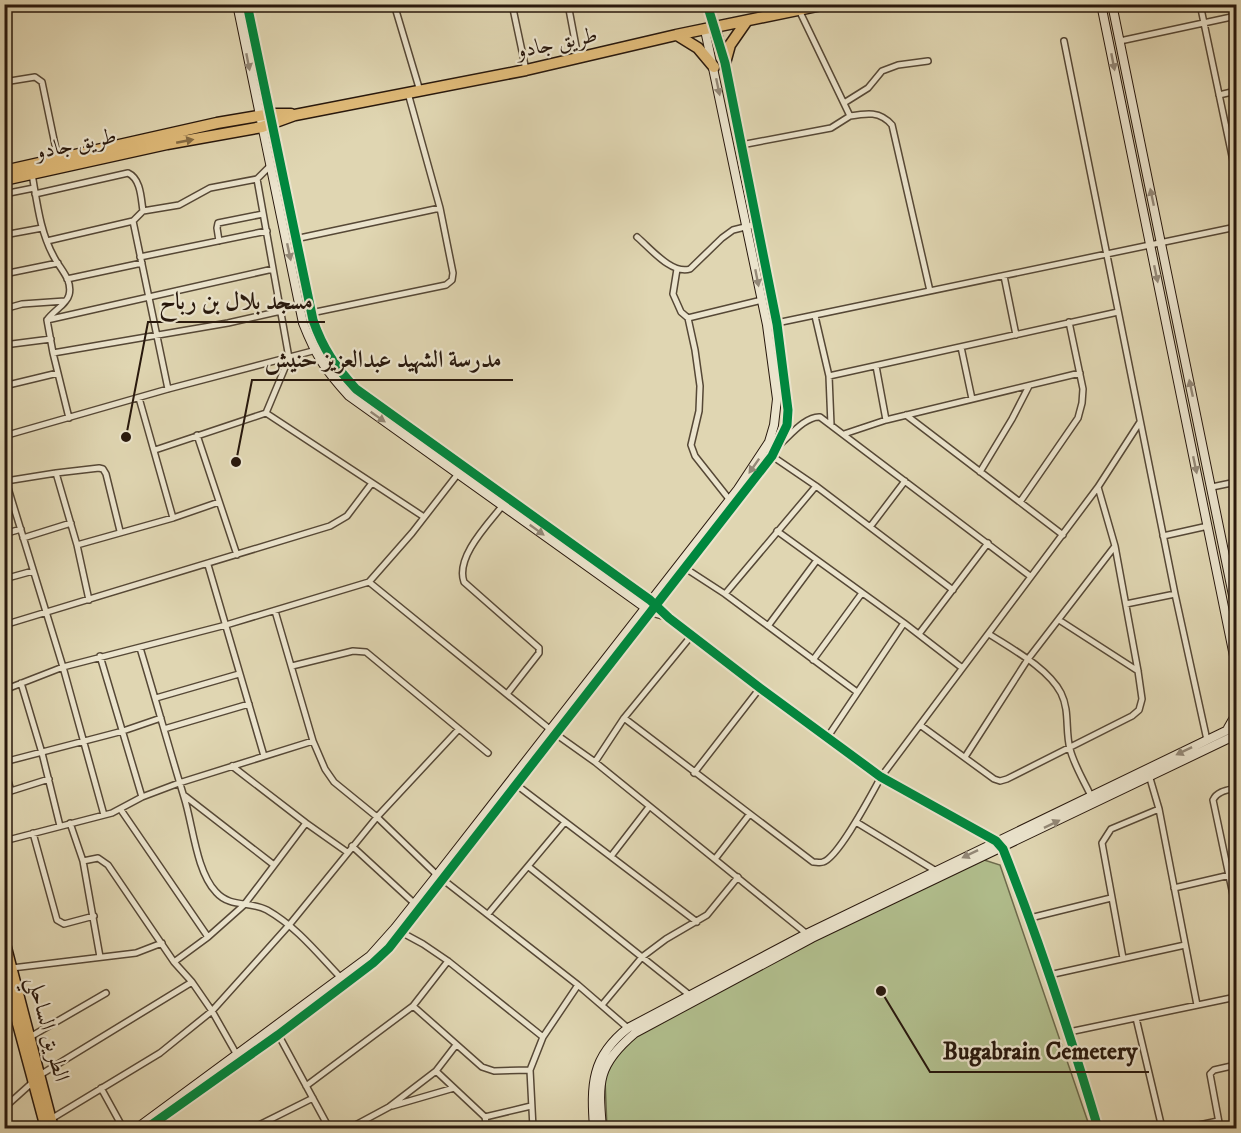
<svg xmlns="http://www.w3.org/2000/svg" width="1241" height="1133" font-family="'IM FELL DW Pica',Amiri,serif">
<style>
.green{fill:#b1be8d;stroke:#6c6b4d;stroke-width:1.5}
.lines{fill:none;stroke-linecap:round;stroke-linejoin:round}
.street-casing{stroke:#564836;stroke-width:8}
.secondary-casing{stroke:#28180d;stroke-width:10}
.highway-casing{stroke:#28180d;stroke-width:13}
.street{stroke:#ebe4cd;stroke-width:5}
.secondary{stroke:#ebe4cd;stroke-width:8}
.highway{stroke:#e0bb79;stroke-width:10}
.cycleway-casing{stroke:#ebe4cd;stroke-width:13}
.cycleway{stroke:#00873e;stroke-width:9}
.oneway{fill:#938877}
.oneway2{fill:#846a43}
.labels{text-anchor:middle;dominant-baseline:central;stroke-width:4.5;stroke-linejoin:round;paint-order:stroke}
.street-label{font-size:22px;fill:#28180d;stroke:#ebe4cd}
.leader{fill:none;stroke:#28180d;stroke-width:2}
.callout-dot{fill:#28180d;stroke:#ebe4cd;stroke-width:2}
.callout-label{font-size:24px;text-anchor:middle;font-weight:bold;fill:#28180d;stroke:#ebe4cd;stroke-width:4.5;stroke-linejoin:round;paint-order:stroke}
</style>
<rect width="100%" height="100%" fill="#e0d6b2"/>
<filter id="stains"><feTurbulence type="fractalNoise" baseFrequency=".00333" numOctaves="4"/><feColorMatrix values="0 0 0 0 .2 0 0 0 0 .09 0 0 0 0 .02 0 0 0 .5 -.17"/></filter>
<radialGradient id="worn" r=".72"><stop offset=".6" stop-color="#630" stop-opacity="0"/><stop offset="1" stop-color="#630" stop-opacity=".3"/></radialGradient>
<path class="green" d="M981,859L1000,865L1090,1128H645L644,1123L607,1128L605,1079L610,1064L631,1037L806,944Z"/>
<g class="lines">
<defs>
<path id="street" d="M394,4L420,91
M512,4L526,70
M568,4L578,57
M707,4L709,15L716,27
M1200,4L1236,175
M799,10L850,116C867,113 880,111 892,125L930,291
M1064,41L1175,594L1207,740
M1120,41L1236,16
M4,82L35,77L42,82L58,159
M1219,95L1236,91
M844,103L868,88L882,71L898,65L928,61
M741,145L831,128L850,116
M32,174C37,202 40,232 54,257C60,269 73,280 69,295C67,304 53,311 47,320L53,353L69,418
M257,179L289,358L266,413L424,517
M4,194L34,188
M35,194L128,173C141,179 141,198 143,211L133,221
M143,211L179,205L210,188L257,179L271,165
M4,235L42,228
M637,237C650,248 672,275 690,269L722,238L733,230L757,224
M295,239L440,208
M47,241L133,221L168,389
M219,241L217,228L218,223L263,214
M140,257L267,231
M677,269L673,294L681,312L688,318L695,350L700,386L699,411L691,445L695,456L729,499
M4,274L58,263
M1004,276L1016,335
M67,279L142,263
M4,309L22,304L65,301
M311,313L446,285L452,280L453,273L440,208L408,93
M815,316L829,376L831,425
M688,318L762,300
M47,320L273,269
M767,325L1236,227
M4,345L51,339
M961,347L972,399
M53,353L228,323L281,311
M876,366L886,420
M829,376L1118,312
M4,386L58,373
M139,398L173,518
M906,415L1063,535
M844,434L886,420L1080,373
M197,435L237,555
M4,436L168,389L324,348
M778,446C789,437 805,416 820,417L1030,576
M155,450L266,413
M772,456L816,486L953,590
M980,472L1012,419L1029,386
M4,475L63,667L104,815
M6,481L56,473
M1098,487L1140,422
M1212,487L1236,482
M1020,502L1078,418L1082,403L1083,389L1069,322
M503,505C489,523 455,557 464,582L539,648V653L507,694
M870,527L905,481
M777,531L904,623L961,667
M4,534L21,529
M1163,536L1208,526
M23,538L71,523
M77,545L173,518L219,502
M208,565L264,756
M685,568L725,594L857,692
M4,579L33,571
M369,582L557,735L595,762L807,934
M725,594L816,486
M89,600L77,545L56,473L99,468L103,469L106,474L120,531
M1126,604L1175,594
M657,606L669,618L760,688L881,777L996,841L1003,849C1039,940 1070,1034 1098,1128
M275,611L313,741L325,769L334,782L377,817L437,875L578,985L629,1029
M652,613L669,618
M1059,620L1138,671
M4,625L330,526L347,516L372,483
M768,626L817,560
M919,634L988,543
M989,634C1012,649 1048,668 1061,693C1070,711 1065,730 1070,749C1074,765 1084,781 1091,796
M140,648C155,697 169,748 184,797C193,825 196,871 216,892C230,908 250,901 267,910C297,927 318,954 341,978
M100,656L142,797
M813,660L862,593
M292,666L353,651L366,652L488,753
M21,683L42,753L60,826
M4,690L63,667L226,625L369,582L412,533L464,466
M156,698L239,674
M624,718L813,862C816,862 821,863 823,862C839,857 872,793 881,777L1098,487L1115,546L1028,659L965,757
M920,725L994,779L1000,781L1007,779L1132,716L1139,710L1142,699L1138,671L1115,546
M164,729L249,704
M827,738L904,623
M4,762L123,731L161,718
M595,762L624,718L692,635
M232,766L306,823L347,852
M4,767L11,791L49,779
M694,773L760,688
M1149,775L1159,809L1197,1005
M514,783L697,922
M1236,788C1228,790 1217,791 1213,800L1236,909
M185,796L274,865
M121,810L208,937
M856,822L936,871
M70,823L83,861L100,957
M33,833L57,920L64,924L94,916
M4,841L112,813L142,797L179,783L313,741
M352,846L415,904
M612,855L649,807
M715,859L749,815
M83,861L98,858L108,865L174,962L192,982L212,1011L237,1055
M529,867L692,997
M1174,888L1230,875
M488,914L565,822
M1030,918L1111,898
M399,931L423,944L448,961L543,1037
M1123,958L1102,843L1111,829L1159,809
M174,962L208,937L244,905L306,823
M12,968L136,953L162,943
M1049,975L1185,945
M602,1005L642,957L666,939L707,915L738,877
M413,1006L482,1067L494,1071L530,1070
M1136,1018L1162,1128
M1069,1032L1236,997
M278,1034L329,1128
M30,1037L106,993
M436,1071L485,1117
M40,1075L192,982
M306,1086L413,1006L448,961
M101,1088L123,1128
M4,1094L10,1102
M392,1106L454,1088
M4,1108L34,1081
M51,1119L160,1053L212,1011L290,924L377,817L459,729
M253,1128L313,1098
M350,1128L389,1107L436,1071L456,1045
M487,1128L485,1117L531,1106
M533,1128L530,1070L543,1037L578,985
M1185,1128L1218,1121
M1220,1128L1210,1074L1214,1070L1236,1065"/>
<path id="secondary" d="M237,4L303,323C316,356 325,370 349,396L647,609
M247,4L313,320C323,349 335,366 356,389L654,603
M1101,4L1236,666
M1112,4L1236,610
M1228,728L1236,714
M137,1128L370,956L395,928L437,875L738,489L769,442L774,425L777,399L767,325L705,30
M147,1128L278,1035L373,963L389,948L772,456L787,425L788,410L777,324L725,63L716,27
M594,1128C591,1085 591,1057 628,1028L806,934L1236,726
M602,1128C598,1082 597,1065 635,1033L812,938L1236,735"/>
<path id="highway" d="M677,35L698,48L714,67
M725,63L730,45L746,22
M4,171L217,123L270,114H291
M4,180L167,144L262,127L295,115L526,70L676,35L827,4
M4,940L53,1128
M4,972L46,1128"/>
</defs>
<use href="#street" class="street-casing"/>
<use href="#secondary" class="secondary-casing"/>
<use href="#highway" class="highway-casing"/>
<use href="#street" class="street"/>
<use href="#secondary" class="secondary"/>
<use href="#highway" class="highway"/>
<defs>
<path id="cycleway" d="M247,4L313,320C323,349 335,366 356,389L650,600L669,618L760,688L881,777L996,841L1003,849C1039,940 1070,1034 1098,1128
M147,1128L278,1035L373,963L389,948L772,456L787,425L788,410L777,324L725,63L707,4"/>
</defs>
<use href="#cycleway" class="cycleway-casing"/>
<use href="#cycleway" class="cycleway"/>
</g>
<defs><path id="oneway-solid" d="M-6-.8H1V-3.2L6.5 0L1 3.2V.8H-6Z" transform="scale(1.5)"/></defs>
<g class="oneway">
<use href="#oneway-solid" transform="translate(248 62) rotate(79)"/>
<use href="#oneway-solid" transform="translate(1113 62) rotate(79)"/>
<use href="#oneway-solid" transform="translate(718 87) rotate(78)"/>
<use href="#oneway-solid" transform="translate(1152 197) rotate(-102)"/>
<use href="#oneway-solid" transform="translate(289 252) rotate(78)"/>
<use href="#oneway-solid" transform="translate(1156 274) rotate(78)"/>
<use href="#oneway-solid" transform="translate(757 278) rotate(79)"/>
<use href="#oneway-solid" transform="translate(1191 388) rotate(-102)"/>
<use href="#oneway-solid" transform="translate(378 417) rotate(35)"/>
<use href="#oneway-solid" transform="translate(1195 465) rotate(78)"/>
<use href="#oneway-solid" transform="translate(754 466) rotate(125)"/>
<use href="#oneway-solid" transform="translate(537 530) rotate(36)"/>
<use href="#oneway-solid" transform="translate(1184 751) rotate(154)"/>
<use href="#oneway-solid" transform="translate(1052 824) rotate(-26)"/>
<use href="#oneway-solid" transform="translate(970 854) rotate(154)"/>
</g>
<use class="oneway2" href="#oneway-solid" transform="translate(185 141) rotate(-11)"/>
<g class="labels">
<g class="street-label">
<text transform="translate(557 43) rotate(-12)">طريق جادو</text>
<text transform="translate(76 144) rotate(-12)">طريق جادو</text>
<text transform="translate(48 1029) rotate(75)">الطريق الساحلي</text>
</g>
</g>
<path class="leader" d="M126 437L148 322H325M236 462L252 380H513M881 991L930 1072H1149"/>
<g class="callout-dot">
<circle cx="126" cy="437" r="6"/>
<circle cx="236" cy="462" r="6"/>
<circle cx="881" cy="991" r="6"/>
</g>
<g class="callout-label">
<text x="236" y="309">مسجد بلال بن رباح</text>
<text x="383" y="367">مدرسة الشهيد عبدالعزيز حنيش</text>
<text x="1040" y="1059">Bugabrain Cemetery</text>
</g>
<rect width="1241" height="1133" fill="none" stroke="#e0d6b2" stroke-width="24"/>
<rect x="6" y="6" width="1229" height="1121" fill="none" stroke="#28180d" stroke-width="3"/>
<rect x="12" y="12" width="1217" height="1109" fill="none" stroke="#28180d" stroke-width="1.5"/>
<rect width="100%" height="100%" filter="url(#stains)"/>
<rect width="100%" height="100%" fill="url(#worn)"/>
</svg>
